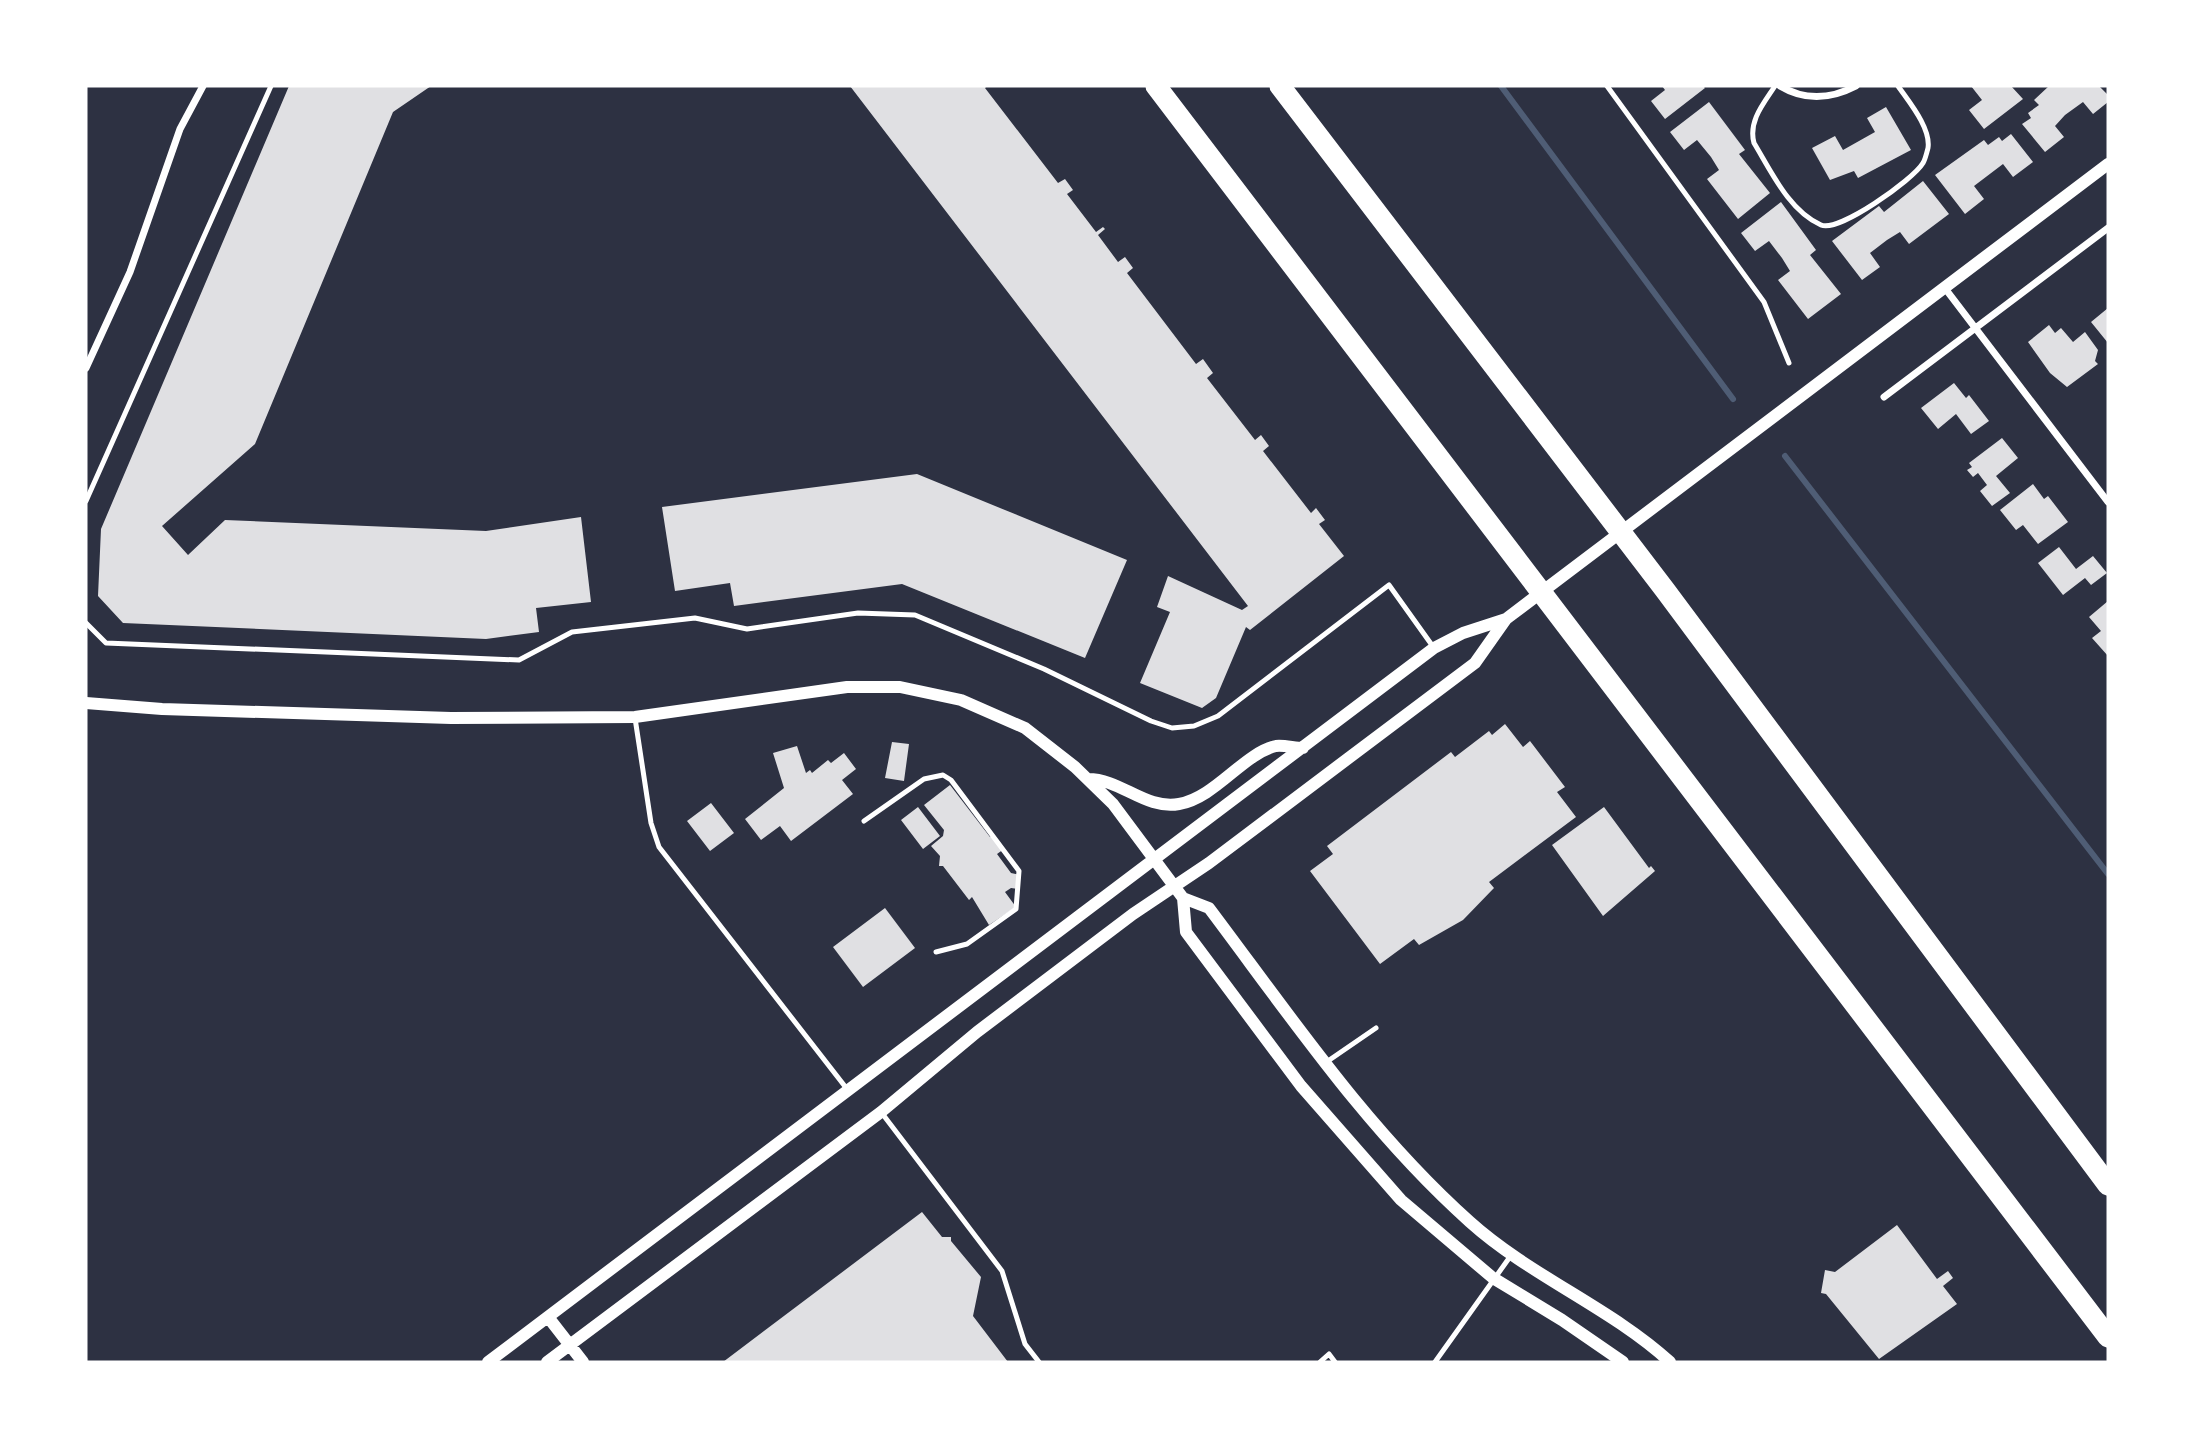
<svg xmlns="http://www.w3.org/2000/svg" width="2194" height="1448" font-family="Rubik,sans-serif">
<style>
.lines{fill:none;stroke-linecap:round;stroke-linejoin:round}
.stream{stroke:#4f5d75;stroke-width:6}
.building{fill:#e0e0e3}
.service{stroke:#fff;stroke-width:5}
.minor{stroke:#fff;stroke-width:7}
.tertiary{stroke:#fff;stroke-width:12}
.motorway{stroke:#fff;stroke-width:21}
</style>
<rect width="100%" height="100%" fill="#2d3142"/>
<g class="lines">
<path class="stream" d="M1501,86L1733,399
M1785,456L2108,874"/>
</g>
<path class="building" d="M289,86H431L393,112L255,444L162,526L188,555L225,520L486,531L581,517L591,602L536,608L539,632L486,639L123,623L98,596L101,529Z
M850,86H987L985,88L1058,183L1065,179L1073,190L1067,194L1096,232L1103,227L1105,229L1098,235L1118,262L1125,257L1133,268L1127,273L1196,364L1203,359L1213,373L1207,378L1255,440L1261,435L1269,446L1263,451L1311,513L1316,508L1325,520L1319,524L1344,556L1250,630L1246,627L1216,698L1202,708L1140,683L1170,612L1157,607L1168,576L1242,610L1248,606Z
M1662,86H1703L1705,88L1665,119L1651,101L1665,90Z
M1971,86H2011L2023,99L1984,129L1969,110L1982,100Z
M2049,86H2099L2108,95V102L2093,114L2083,102L2065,115L2055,126L2064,137L2045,152L2022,124L2031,118L2028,113L2039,105L2034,100Z
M1709,102L1745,150L1739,154L1770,193L1738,219L1707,179L1719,170L1711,157L1697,140L1684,150L1670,132Z
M1886,107L1911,150L1858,178L1854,171L1830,180L1812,148L1835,136L1843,150L1875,132L1867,118Z
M2011,134L2033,162L2013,177L2003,164L1974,186L1984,199L1965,214L1935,175L1984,140L1988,145L1999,137L2002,141Z
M1923,181L1949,214L1909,244L1900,232L1887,240L1870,253L1880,267L1862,280L1832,241L1879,206L1884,212Z
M1781,202L1816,250L1810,255L1841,294L1808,319L1778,280L1790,271L1782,258L1769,241L1755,251L1741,233Z
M2108,308V343L2091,322Z
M2049,325L2055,333L2061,328L2073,342L2085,332L2098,350L2095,361L2098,364L2067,387L2050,373L2028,342Z
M1954,383L1966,398L1969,395L1989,421L1971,434L1956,414L1938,429L1921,408Z
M2002,438L2018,458L1996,476L2010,493L1992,506L1980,491L1987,485L1978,473L1973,477L1967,470L1972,467L1969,463Z
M917,474L1127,560L1085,658L902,584L734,606L730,583L675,591L662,507Z
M2033,484L2044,499L2048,496L2068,522L2038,544L2023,525L2016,530L2000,510Z
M2059,547L2076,569L2093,556L2107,573L2091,585L2085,578L2063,595L2038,563Z
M2108,601V656L2092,638L2101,631L2089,617Z
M1505,724L1523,747L1530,741L1565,787L1557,792L1576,817L1489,882L1494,888L1463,920L1419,945L1414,939L1380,964L1310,871L1333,854L1327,846L1451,752L1455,757L1489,731L1492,735Z
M892,742L909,744L904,781L885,778Z
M797,746L806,773L810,770L812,773L828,760L831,763L844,753L856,769L842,780L853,794L791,841L780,826L761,840L745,819L784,788L773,753Z
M950,785L990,837L993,835L1004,849L997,854L1011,873L1021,875L1018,889L1011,888L1005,892L1016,907L989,925L972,897L969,900L943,866H939L940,856L931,846L943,836L944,830L924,805Z
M711,803L734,833L710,851L687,821Z
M918,807L940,836L923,849L901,820Z
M1604,807L1649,868L1651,866L1655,871L1603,916L1552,845Z
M885,908L915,948L863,987L833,947Z
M922,1212L942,1237H951V1241L981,1277L973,1316L1008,1362H723Z
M1897,1225L1937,1279L1948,1271L1953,1278L1943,1286L1957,1304L1879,1359L1826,1294L1821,1293L1825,1270L1835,1272Z"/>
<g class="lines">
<path class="service" d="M1607,86L1764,302L1789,363
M1775,86C1764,103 1748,121 1754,143C1771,171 1789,211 1821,225C1838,233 1913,180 1923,163C1925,160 1927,152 1928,148C1931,128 1909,102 1898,86
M86,501L271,86
M86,623L106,643L519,660L572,632L695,618L747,629L858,613L915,615L1044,669L1151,721L1172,728L1194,726L1218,716L1389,585L1434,648
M635,718L651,823L659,847L847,1089
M864,821L924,779L943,775L951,780L1019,871L1016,909L967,944L936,952
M1325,1063L1376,1028
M881,1112L1002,1271L1025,1344L1039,1362
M1320,1362L1329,1354L1335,1362
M1435,1362L1512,1254"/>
<path class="minor" d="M1780,86C1805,101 1831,99 1856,86
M1944,287L2108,502
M86,368L130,272L180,129L203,86
M1884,397L2108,228"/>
<path class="tertiary" d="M86,703L162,709L451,718L635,717L847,687H900L961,700L1025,728L1075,767L1113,804L1183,898L1186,932L1301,1086L1401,1200L1493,1278L1562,1320L1623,1362
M1088,779C1121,779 1145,810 1179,804C1215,798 1244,753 1276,746C1284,745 1295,748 1303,748
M1183,898L1209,908C1291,1017 1368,1131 1470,1222C1530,1276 1611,1308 1670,1362
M548,1317L583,1362
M488,1362L1434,648L1463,633L1506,619
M547,1362L881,1112L977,1032L1133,914L1209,863L1475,663L1506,619L2108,164"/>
<path class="motorway" d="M1156,86L2108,1337
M1280,86L1665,590L2108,1185"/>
</g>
<rect width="2194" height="1448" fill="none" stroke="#ffffff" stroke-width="175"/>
</svg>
